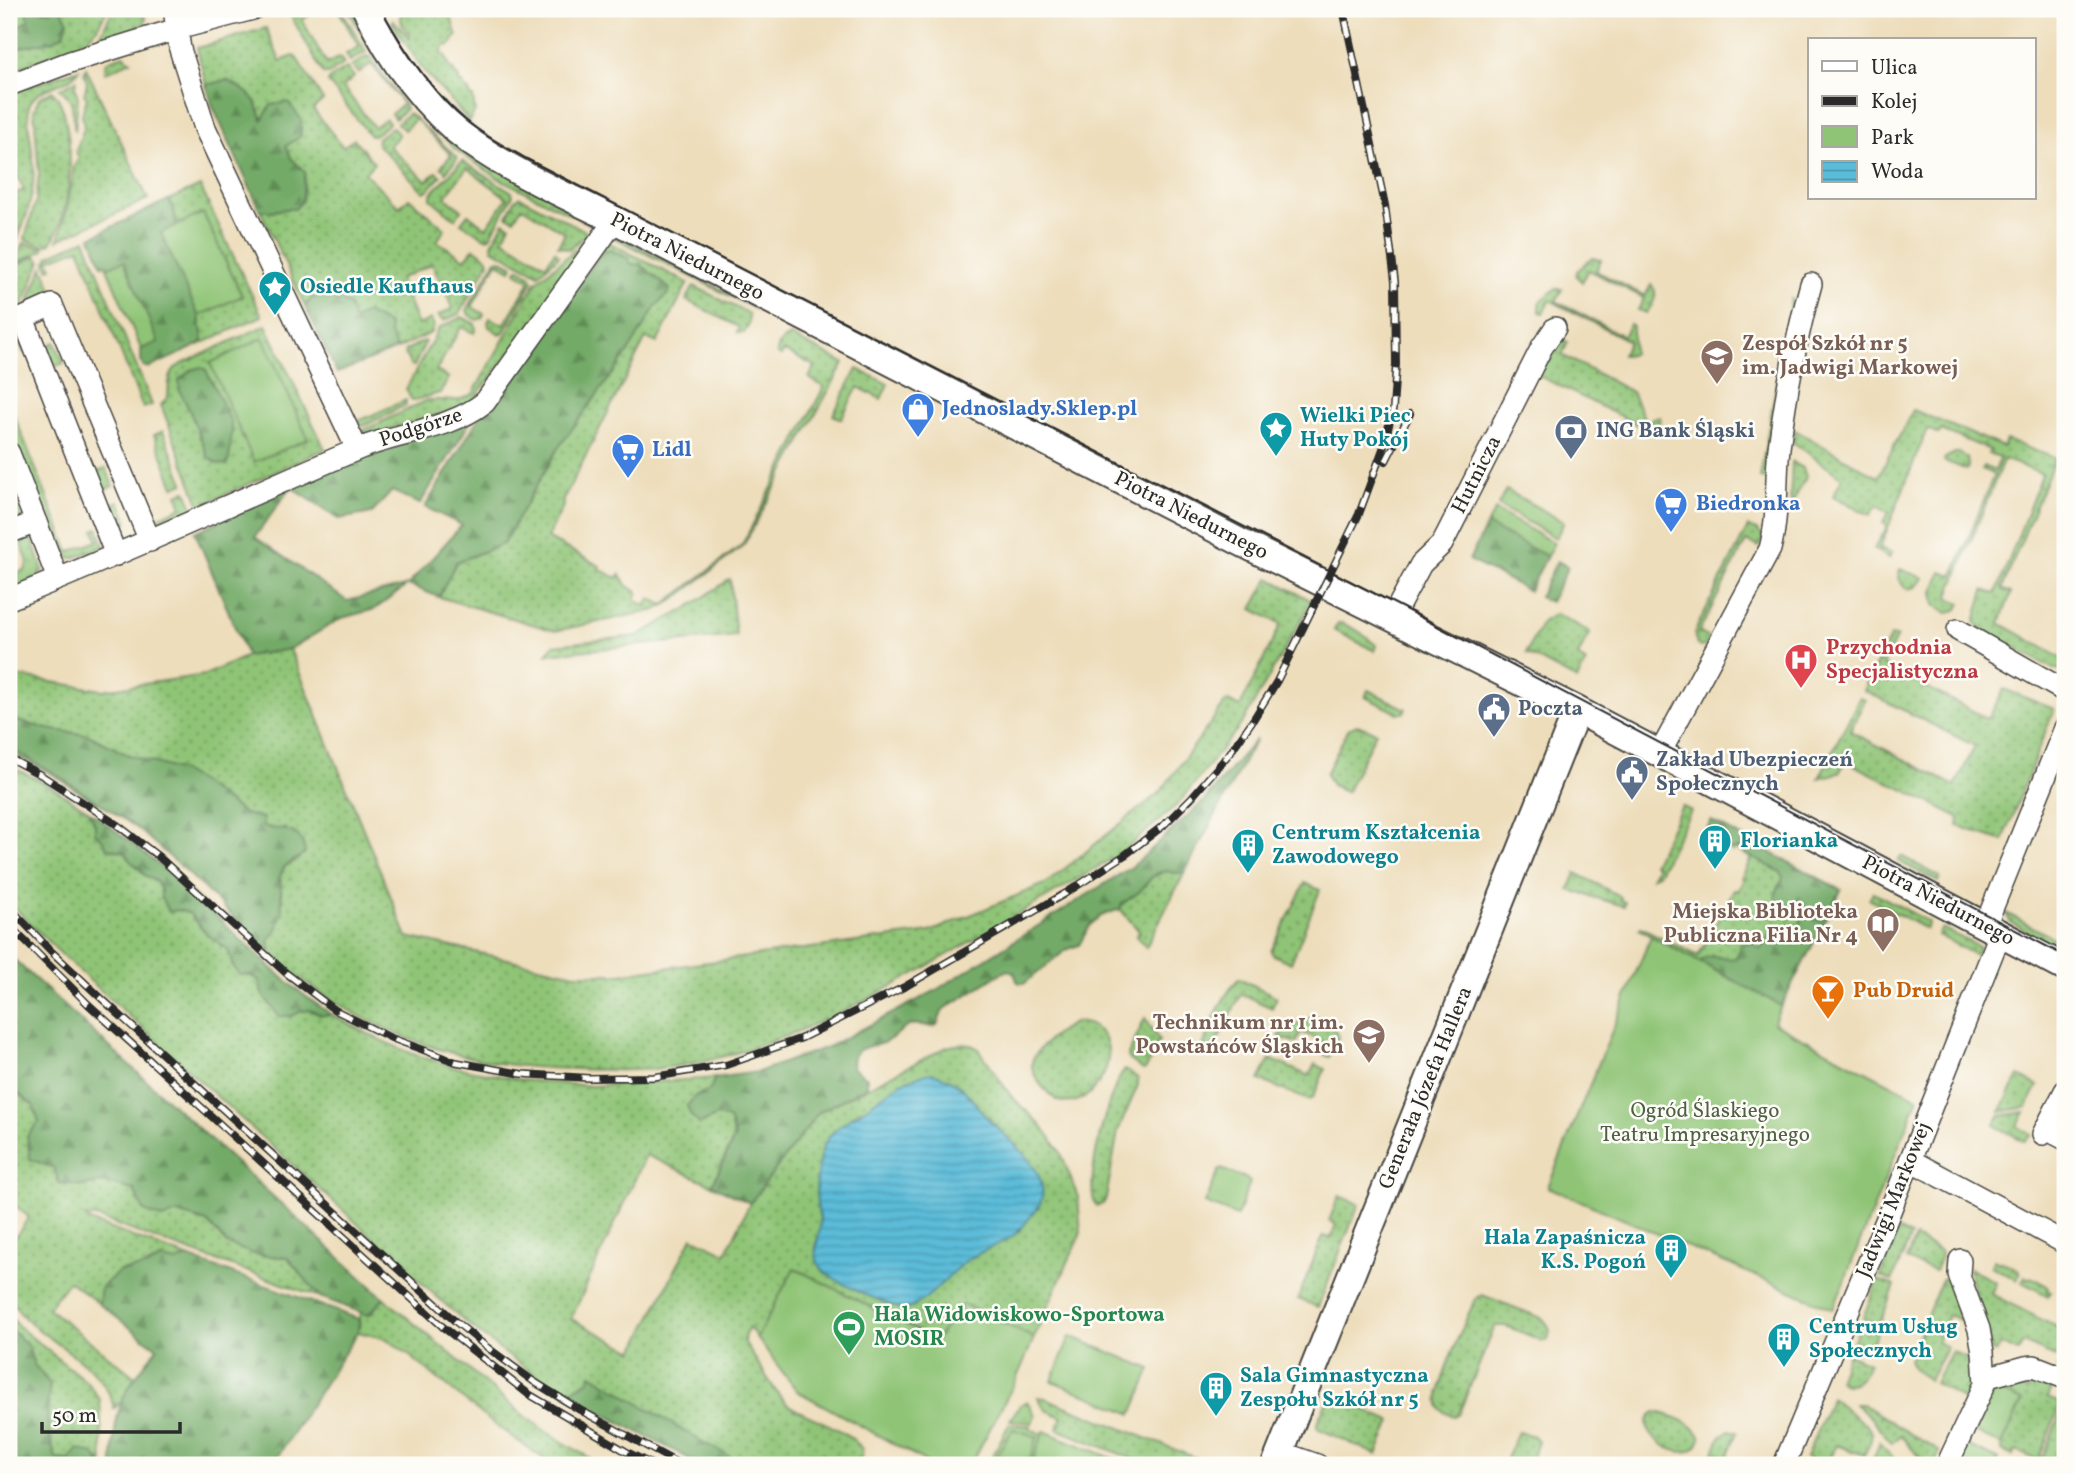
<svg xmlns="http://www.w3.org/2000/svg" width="2074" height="1474" font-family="Vollkorn,serif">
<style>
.grass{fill:url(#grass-dots);stroke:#5d7850;stroke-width:2;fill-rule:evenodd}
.forest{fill:url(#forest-firs);stroke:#4f6a49;stroke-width:2}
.green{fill:#8fc476;stroke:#5d7850;stroke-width:2}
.water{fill:url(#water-rules);stroke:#437482;stroke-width:2}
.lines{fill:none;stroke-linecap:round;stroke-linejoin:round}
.minor-casing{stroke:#484641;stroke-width:24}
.tertiary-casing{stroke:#484641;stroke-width:30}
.minor{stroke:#fff;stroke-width:21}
.tertiary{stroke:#fff;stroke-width:26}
.tram{stroke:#2b2b2b;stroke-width:2}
.rail-casing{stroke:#2b2b2b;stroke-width:8}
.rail{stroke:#fdfcf7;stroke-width:5;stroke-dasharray:16;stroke-linecap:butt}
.labels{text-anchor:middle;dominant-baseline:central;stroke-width:5;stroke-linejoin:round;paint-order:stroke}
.street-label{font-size:21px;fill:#2b2b2b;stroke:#fdfcf7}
.culture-label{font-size:21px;font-weight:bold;fill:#0d838f;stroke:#fdfcf7;text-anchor:start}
.education-label{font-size:21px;font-weight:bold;fill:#785e54;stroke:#fdfcf7;text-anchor:end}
.shop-label{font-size:21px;font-weight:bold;fill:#366cbe;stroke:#fdfcf7;text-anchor:start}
.service-label{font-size:21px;font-weight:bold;fill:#4e5e75;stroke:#fdfcf7;text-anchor:start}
.health-label{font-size:21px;font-weight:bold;fill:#be3a42;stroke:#fdfcf7;text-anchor:start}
.food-label{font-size:21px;font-weight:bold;fill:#c56008;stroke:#fdfcf7;text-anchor:start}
.park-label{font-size:21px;fill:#4e6145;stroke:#fdfcf7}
.leisure-label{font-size:21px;font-weight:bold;fill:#27864d;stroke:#fdfcf7;text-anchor:start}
</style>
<defs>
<pattern id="grass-dots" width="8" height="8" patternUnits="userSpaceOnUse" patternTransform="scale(1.75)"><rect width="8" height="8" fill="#8fc476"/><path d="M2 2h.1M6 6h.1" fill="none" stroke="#759f61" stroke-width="1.8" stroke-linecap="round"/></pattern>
<pattern id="forest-firs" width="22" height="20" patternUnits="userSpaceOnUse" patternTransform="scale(1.75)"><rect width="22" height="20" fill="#73aa67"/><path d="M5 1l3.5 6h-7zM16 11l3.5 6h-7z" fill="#5f8b55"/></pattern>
<pattern id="water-rules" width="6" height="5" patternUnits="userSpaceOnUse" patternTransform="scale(1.75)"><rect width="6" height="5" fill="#5bbcd9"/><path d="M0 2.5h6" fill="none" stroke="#4b99b0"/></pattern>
</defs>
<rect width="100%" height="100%" fill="#fdfcf7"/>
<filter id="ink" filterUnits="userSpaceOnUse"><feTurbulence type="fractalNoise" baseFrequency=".0143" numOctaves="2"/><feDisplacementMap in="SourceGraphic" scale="14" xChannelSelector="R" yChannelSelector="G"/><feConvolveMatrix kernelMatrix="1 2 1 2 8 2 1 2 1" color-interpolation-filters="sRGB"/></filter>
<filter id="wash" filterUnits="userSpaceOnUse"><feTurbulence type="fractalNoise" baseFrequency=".00686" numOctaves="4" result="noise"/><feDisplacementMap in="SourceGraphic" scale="28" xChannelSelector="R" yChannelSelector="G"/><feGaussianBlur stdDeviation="1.57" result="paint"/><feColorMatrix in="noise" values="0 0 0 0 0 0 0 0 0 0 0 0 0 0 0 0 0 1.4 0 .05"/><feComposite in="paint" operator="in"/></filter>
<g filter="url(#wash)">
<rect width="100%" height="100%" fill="#edddbb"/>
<path class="grass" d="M9,9H108L97,28L84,43L9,72Z
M113,9H144L146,20L142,26L93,41L100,36Z
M304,9H313L315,12L302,20L327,64L340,57L344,64L328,74H324L321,70L291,16L293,12Z
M338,9H341L366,52L350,61L346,54L359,47Z
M348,9H353L374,48L591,222L593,226L498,178L456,150L404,96L374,56Z
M419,9H436L443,14H450L457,36L450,45L444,46L441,54L445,55L451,69H453L456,76H458L460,84L463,83L466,90H468L471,97H473L475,112L469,121L424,71L392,23L393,20L410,39V33L407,32L402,24L400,15Z
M266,28L280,61L294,56L296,57L323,100L313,109L343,147L354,139L374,163L365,173L399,207L409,198L445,229L437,241L465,259L474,248L488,258L489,262L459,314L443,321L438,316L453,308L432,264L399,279L418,325L431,319L434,326L431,333L397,349L390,335L389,325L366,313L354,320L311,299L305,306L260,210C275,214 280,207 295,209L302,201L305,172L291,158L286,146L227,80L206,85L197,48Z
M124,55L131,61L105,73V65L109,60Z
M367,56L370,57L406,107L405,110L395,119L391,114L403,104L371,64L359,73L352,66Z
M86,68L148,199L58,240L68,205L74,166L79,159L76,151L84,128L82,114L87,97L84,95L87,82L84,73Z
M347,68L354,77L343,87L374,127L386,119L389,123L375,135L370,136L328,82L330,78Z
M79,69C68,89 37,83 29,106C26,124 32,142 33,160C37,195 23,227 9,259V196L24,190L11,163H9V159L14,156L9,144V93Z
M76,80L75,88L78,97L75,131C73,124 73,106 71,102C69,98 64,92 60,89Z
M52,91C59,96 62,105 64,114C74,153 72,208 51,243L44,246L26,240L25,238L36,201L39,174L34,110L39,98Z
M409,113L457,157V159L446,172L441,167L451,155L416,119L404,130L397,123Z
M392,127L399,135L389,146L426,181L436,172L441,176L428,190L424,192L377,144L378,138Z
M462,161L512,192L513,195L490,237L485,238L461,223L468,214L486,228L507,198L467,168L445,197L462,210L455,219L431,199V194Z
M200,186L262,316L201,344L203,340L199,316L242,296L203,213L177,225L173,207L168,200Z
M520,197L584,230L587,234L569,249L558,246L565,233L522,207L514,219L507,216L515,200Z
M504,222L510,225L503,239L546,265L555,251L559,256L539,274L493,249L492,244Z
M594,234L522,339L468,406L369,435L362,431L428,400H459L473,394L536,282Z
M621,237L754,306L755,309L615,238Z
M85,239L152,405L143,408L79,248L49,260L52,268L49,269L46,263L49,256Z
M608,242L688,283L657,343L646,338L562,502L564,504L547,538L600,566L599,569L617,578L620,574L627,586L638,592L635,600L646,606L650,598L663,605L742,545L824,387L809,378L815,366L784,351L781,356L777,353C778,343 782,339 791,336L844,363L743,546L674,600L656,610L555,631L439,597L456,562L503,544L558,448L627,354L656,306L668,294L670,289L641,265L631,264L602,252Z
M24,243L44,248V250L14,264Z
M36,256L41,261L21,309L12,318L9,317V272L16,265Z
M1592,258L1601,260L1596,271L1645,296L1651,285C1660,293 1653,305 1646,313L1638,310L1644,298L1589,270L1582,282L1576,276L1577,271Z
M500,259L513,266L511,270L497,262L472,307L484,314L482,318L477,320L469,315L467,310L496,260Z
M43,267L55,297L27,306Z
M518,268L531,276L533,281L504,332L500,334L489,327L488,322L490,318L504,325L530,281L516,272Z
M694,286L749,314V324L744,333H737L739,327L686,300Z
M1555,289H1562L1556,301L1623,336L1630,324L1633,326V353L1630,355H1622L1629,341L1550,300L1543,313L1540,312L1539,303Z
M1791,299L1796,304L1767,477L1764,479L1760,478Z
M462,317L475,324L476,330L474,333L461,327L436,371L449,378L440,393L412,401L406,389L439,328Z
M266,325L325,449L200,506L161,405L168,397L169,381L172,373L175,368L186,362Z
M15,326L32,349L24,353L20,344L9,349V333Z
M1563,340L1568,342L1562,355L1632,392L1646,422L1660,416V420L1654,433L1535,374L1559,341Z
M424,341L425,343L414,366H411L405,354L406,350Z
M55,342L64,363L53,367L44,346Z
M857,369L888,384L881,399L858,387L841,419L833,415Z
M406,400V405L364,426L359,424L358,421Z
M9,402L69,552L98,541L94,530L98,528L104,546L74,558H69L66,553L56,557L9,442Z
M1913,410L2003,447L2006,440L2055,458L2002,589L2011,593L2000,623L2065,660L2064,669L2055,670L1983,630L1975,622L1984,590L1996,594L2042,474L2004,459L1948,598L1961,603L1957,611L1948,613L1935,605L1933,592L1941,572L1953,576L1994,475L1982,469L1983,466L1995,471L2000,458L1988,454L1990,450L1941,430L1939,434L1927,429L1880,548L1892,553L1889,558L1874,549L1888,526L1883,523L1889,512L1877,505L1870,515L1833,496L1842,478L1793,442L1795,430L1878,477Z
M163,431L184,483L174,487L154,435Z
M1955,453H1959L1967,458L1968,466L1967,470L1944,461L1945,458Z
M1792,462L1803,468L1806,477L1793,502L1790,501Z
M106,468L113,486L102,491L95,473Z
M9,479L23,517L13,523L9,513Z
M186,491L194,509L153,525L148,515L150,514L153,520L182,507L177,494Z
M119,501L128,522L117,527L108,505Z
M1748,527L1757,530L1764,538L1759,547L1746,541L1699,632L1711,639L1705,646L1700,647L1697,645L1694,633Z
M19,538L32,539L43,570L36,578L9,591V577L25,570L28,562Z
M1900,569L1923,578C1919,586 1913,590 1905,588L1898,578Z
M1269,578L1312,601L1245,719L1236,731L1178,804L1120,854C1070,884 1020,913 970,942C872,999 768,1058 654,1069C619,1072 583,1069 548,1068C445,1063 348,1023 271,954L269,939L277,929L282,900L280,876L284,867L299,859L285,828L275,829L263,826V818L245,814L199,781L181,771L126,754L88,735L47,729L9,720V675L102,690L205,675L247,656L290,649L407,937L575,974H620L930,932L1047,883L1161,791L1225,703L1228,701L1240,707L1281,624L1252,609Z
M730,579L736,636L547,654L554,645L637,636L689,607Z
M1556,614L1590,632L1578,656L1586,663L1577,680L1526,653L1542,622Z
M1338,623H1342L1360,632L1377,646L1375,651L1334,630Z
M1891,636H1897L1883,665L1988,719L2004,689L2054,709L2003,841L1958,826L1959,817L1846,761L1839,773L1819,778L1860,697L1865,700L1850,731L1955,786L1975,746L1863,690Z
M1368,690L1406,709L1404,713H1398L1365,697Z
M1357,725L1376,732L1347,791L1345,792L1332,785L1326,774L1348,729Z
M9,747L54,773L99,803H96L52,774L9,752Z
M9,766L45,783L89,811L95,824V833L103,840L107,848L125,852C130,861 138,868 145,875C157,885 160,879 161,898L178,910L189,913L208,935L228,950L233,967L259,980L262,994L291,1016L302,1011L310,1010L321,1015H333L378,1039L413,1054L454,1067L522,1080L592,1086L715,1078L710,1090L695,1096L699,1124L717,1116L729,1119L734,1137L712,1185L646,1155L571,1319L634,1351L692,1237L726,1253L750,1203L819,1112L947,1047C958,1044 969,1042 979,1049L1011,1096L1041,1125L1060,1151L1078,1197L1081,1233L1034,1338L963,1304L936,1340L794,1268L757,1338L749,1327L745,1334L744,1341C752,1353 778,1398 787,1404C810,1420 845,1426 862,1449V1455L855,1465H744L687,1433L591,1374L589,1380L566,1394C475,1341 403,1264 325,1194C259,1135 193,1075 128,1015C87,978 46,942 9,901ZM908,1079L976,1105L1031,1163L1019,1231L964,1262L913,1307L891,1305L825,1273L816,1244L820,1232V1219L817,1205L832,1133L856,1114Z
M1682,806L1691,811L1658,874L1651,877L1657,866L1653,864Z
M1711,821L1841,890L1781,1006L1639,929L1641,927L1698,956L1734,890L1738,891L1744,879L1742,878L1751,858L1735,849L1733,852L1704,835Z
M1901,856L1940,877L1938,882L1898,861Z
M1166,871L1175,873L1185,872L1146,947L1136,936L1140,932L1120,909L1122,904L1139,892L1152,877Z
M1576,873L1621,897L1620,900L1625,902L1624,906L1569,890Z
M1305,883L1320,890L1291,963L1273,955L1271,951Z
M1873,892L1929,922L1926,929L1869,899Z
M2006,913L2065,944V952L2010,922Z
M1942,928L1979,947L1975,955L1938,935Z
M1239,978L1277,997L1272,1008L1241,994L1215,1046L1211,1051L1203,1047C1211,1022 1222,997 1239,978Z
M1312,1015C1323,1021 1337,1025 1338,1039H1337L1329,1057L1319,1053L1323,1041L1301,1032L1296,1043L1279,1037L1281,1033H1284L1287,1025L1306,1023Z
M1145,1018L1159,1040L1146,1069L1143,1070L1129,1059L1128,1055Z
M1076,1022C1086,1022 1093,1025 1100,1032C1125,1058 1089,1115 1057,1100C1051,1097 1046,1091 1041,1085C1025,1065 1031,1056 1049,1040C1058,1033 1065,1026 1076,1022Z
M1270,1059L1309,1076L1315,1064L1325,1069L1313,1098L1308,1100L1259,1080Z
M1125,1070L1138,1078V1085L1118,1131L1106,1199L1103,1204L1097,1206C1081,1191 1109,1086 1125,1070Z
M2019,1076L2038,1086L2027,1107L2000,1112Z
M9,1089H12L34,1105L54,1168L84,1186L102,1182L134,1190L177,1213L207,1222L227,1244L254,1254L288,1258L320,1297L152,1238L96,1217H85L92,1222L187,1257L177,1262L161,1259L145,1267L120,1271L101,1287L99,1304L69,1281L48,1308L135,1377L122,1401L114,1409C108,1369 55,1346 27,1320C20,1314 15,1306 9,1299V1246L29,1217L9,1201Z
M2025,1112L2017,1126L2032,1135L2024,1141L1994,1125L1999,1116Z
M1339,1196L1359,1204L1318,1307L1298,1299L1323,1236L1331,1238L1336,1225L1329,1221Z
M1899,1230L1911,1236L1892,1281L1880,1276Z
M1915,1238L1940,1251L1941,1256L1935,1271L1906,1260Z
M1994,1260L1999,1263L2001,1261L2019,1270L2018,1273L2020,1274L2017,1280L1991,1266Z
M1970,1269L1996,1282L1991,1294L2060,1329L2065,1320V1372L2057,1369L2060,1359L2023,1343L2018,1352L2000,1344L1996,1353L1992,1351L1969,1272Z
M2025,1276L2029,1279L2031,1277L2049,1287L2048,1289L2051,1291L2048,1296L2022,1282Z
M1945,1277L1955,1281L1971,1324L1948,1315L1937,1342L1947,1347L1929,1380L1913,1369L1909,1360L1942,1279Z
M1878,1280L1895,1286L1879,1325L1863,1318Z
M1482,1295L1542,1318C1550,1326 1552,1331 1547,1341H1543L1506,1326H1495L1459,1413L1454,1416C1450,1415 1443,1413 1440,1408C1431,1393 1466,1320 1474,1302L1477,1297Z
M384,1298L521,1413L545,1431L601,1465H553L495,1425L410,1356L387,1339L358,1332L361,1312L369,1315Z
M9,1315L19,1327L88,1383L100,1400L103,1465L94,1454L69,1460L56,1459C47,1431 45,1413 50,1384L34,1365L28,1346L9,1328Z
M1860,1325L1877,1331L1869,1351L1852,1345Z
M1952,1351L1973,1361L1977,1357L1979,1378L1966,1401L1935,1383Z
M1848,1354L1869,1363C1864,1376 1853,1392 1838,1380Z
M2029,1374L2051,1383L2052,1387L2047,1398L2061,1403L2038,1460L2016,1451L2013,1456L2002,1451V1445L2022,1401L1994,1389L1990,1384L2002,1380L2028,1391L2033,1380L2022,1375Z
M1330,1395L1391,1421L1377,1455L1319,1429L1317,1427V1422Z
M1038,1397L1045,1398L1204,1461L1202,1465H1148L1057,1429L1062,1417L1046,1410Z
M1831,1397L1867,1426C1876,1436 1869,1445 1864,1455L1836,1445L1827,1465L1806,1458Z
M1027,1401L1035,1415L1032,1423L1010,1420L1020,1405Z
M1855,1404H1862L1940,1452L1934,1465H1926L1900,1435L1892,1443L1870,1417Z
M1655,1412C1671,1415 1694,1422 1701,1438C1692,1474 1625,1430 1655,1412Z
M2060,1415L2065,1417V1465H2053L2041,1461Z
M1009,1424L1031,1426L1030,1429L1043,1434L1031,1465H988Z
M1729,1430L1737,1432L1724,1465H1709L1720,1437Z
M1518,1432L1534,1436L1538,1441L1529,1465H1503Z
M1880,1442L1899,1465H1871Z"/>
<path class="forest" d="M25,9H61L68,21L64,34L52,41L17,48L9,61V32L29,20Z
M227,80C247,91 257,97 262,120L271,105L288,102L301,119V136L286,146L291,158L305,172L302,201L295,209C280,207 275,214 260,210L213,107L206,85Z
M168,200L173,207L177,225L161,233L199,316L203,340L201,344L149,368L143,366L141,361V349L158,342L124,261L107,268L106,264L102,265L91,237Z
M610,250L628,258L631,264L641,265L670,289L668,294L656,306L627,354L558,448L503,544L456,562L439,597L408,585L375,609L342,618L290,649L247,656L195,532L360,455L472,419L420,504L392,491L372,513L339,519L291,487L255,537L347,601L408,585L462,525L425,507L487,404L602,252Z
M322,294L349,305L354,320L366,313L389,325L390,335L397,349L337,373L305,306L311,299Z
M201,367L206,370L231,421L232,431L229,460L226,465L218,464L208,457L189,409L180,392L179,380L191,370Z
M1487,525L1547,556L1529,591L1469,560Z
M1557,561L1568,567L1550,602L1539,597Z
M11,719L47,729L88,735L126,754L181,771L199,781L245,814L263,818V826C283,832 302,825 305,853L284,867L280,876L282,913L277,929L269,939L271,954L187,872L137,828L54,773L9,748V720Z
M1256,739L1185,872L1175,873L1166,871L1158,873L1152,877L1139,892L1122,904L1120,909L1101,916L1090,925L1079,945L1066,950L1025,983H1020L1017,981L1014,972L1008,970L1001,973L943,1010L937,1025L932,1027C904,1019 906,1031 885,1042C870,1049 853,1043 852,1067L867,1078V1087L819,1112L750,1203L712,1185L735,1137L729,1119L717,1116L700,1124L691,1116L687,1106L695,1096L710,1090L715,1078L758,1072L830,1046L933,992L1133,866L1204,801Z
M89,811C134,843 174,876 214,914C252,949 288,987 333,1015H321L310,1010L302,1011L291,1016H279L262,994L259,980L251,975H240L233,967L228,950L208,935L189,913L178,910L169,912L161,898V889L156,881L146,876L139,867L131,862L125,852L107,848L103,840L95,833V824Z
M1711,821L1841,890L1781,1006L1700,962C1712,950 1722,961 1736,958L1740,945C1751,940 1752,945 1761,949C1765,944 1766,938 1770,933C1778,925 1789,926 1799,925L1802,920L1796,909L1779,903L1775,898L1776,893L1783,878L1781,872L1735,849L1733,852L1704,835Z
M9,955L384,1298L368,1315L320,1297L288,1258L254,1254L227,1244L207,1222L177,1213L163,1219L144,1211L134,1190L102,1182L84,1186L59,1183L54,1168L30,1159L27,1136L39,1122L33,1105L12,1089H9Z
M187,1257L359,1319L358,1332L272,1465H113C113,1444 114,1419 123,1399C131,1380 145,1365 157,1348L99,1304L101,1287L120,1271L145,1267L161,1259L177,1262Z
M9,1328L28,1346L34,1365L50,1384C45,1412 47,1431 56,1459L69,1460L78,1449L94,1454L101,1465H9Z
M591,1374L687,1433L744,1465H701L566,1394L589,1380Z"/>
<path class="green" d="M203,213L242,296L199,316L161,233Z
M124,261L158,342L141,349L107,268Z
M263,338L308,439L254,462L210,363Z
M1506,490L1564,522L1556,538L1498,505Z
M1495,510L1554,543L1547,556L1487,525Z
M1651,936L1781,1006L1773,1023L1918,1098L1833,1309L1548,1187Z
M1221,1169L1245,1178L1250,1182L1237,1216L1205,1203L1218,1172Z
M794,1268L936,1340L963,1304L1034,1338L1016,1380L975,1457L967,1465H932L797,1391L757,1338Z
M1070,1336L1151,1369L1132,1414L1052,1381Z
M1994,1389L2022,1401L2002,1445L1974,1432Z
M1013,1429L1037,1437L1030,1459L1024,1465H1005L1006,1459L997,1455Z
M1044,1431L1130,1465H1031Z
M1965,1444L1998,1459L1995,1465H1965L1957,1462Z"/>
<path class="water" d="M932,1073C966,1082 969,1099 992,1123C1010,1140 1051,1172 1041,1201C1040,1206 1035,1211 1032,1215C1026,1223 1019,1232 1010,1238C996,1246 981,1251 967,1260C946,1275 930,1302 904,1310C885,1303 830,1282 820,1266C810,1251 822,1235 820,1219C820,1214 817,1209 817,1204C815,1182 817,1148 833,1132C844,1121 859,1114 871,1104C890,1090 908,1076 932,1073Z"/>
</g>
<g filter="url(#ink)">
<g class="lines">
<defs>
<path id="minor" d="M174,9L180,49L205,128L357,449
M9,85L70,62L177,29L253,9
M9,453L58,579
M16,530L36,522
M116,555L23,318L52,305L150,541
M9,599C126,553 240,499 356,450C398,432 448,431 485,402L615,220
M1392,618L1421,564L1442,544L1542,347L1555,328
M1958,630L2061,689H2065
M1660,753L1770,549C1779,515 1775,482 1779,448C1786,393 1796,338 1811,284
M1985,926L2065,728
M2046,1129L2065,1139
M2043,1134L2065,1091
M1910,1160L2065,1243
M1985,1378L2025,1367L2034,1366L2065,1378
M1280,1452L1317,1465
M1784,1465L1886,1221L2000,934
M1947,1465L1985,1384L1983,1352L1979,1329L1961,1281L1959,1274L1960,1260"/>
<path id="tertiary" d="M366,9C390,59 427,110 472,143C516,174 567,196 615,220L1244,544L1577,710L2065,968
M1275,1465L1577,710"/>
</defs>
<use href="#minor" class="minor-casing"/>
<use href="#tertiary" class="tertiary-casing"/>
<use href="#minor" class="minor"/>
<use href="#tertiary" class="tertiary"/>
<path class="tram" d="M381,9C402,46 433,95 466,121C485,136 506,147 527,159L1399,606L2065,956"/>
<defs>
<path id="rail" d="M1386,461L1410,414
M9,758L41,775L116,824L159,857L286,973L335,1010L391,1038L456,1062L522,1074L589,1078L654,1077L726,1065L802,1038L906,986L1066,893L1125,855L1164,825L1191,798L1229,754L1253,720L1277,681L1359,514L1383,449L1393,409L1396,364L1395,281L1385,205L1343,9
M9,907L52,952L100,997L456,1322L488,1348L533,1381L580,1410L681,1465
M9,925L88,1004L443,1327L527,1393L627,1452L653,1465"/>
</defs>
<use href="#rail" class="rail-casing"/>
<use href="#rail" class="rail"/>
</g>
</g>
<defs>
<symbol id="sight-pin" viewBox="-11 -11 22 30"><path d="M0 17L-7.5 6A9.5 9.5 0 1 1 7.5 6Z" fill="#0f9aa8" stroke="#fdfcf7"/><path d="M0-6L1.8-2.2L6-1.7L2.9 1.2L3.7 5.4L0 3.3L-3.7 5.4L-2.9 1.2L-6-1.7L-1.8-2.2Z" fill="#fff"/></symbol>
<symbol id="school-pin" viewBox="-11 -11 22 30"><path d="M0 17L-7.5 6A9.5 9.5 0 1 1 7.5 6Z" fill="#8d6e63" stroke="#fdfcf7"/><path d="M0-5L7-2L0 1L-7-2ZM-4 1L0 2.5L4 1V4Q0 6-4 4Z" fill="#fff"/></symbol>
<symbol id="shop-pin" viewBox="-11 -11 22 30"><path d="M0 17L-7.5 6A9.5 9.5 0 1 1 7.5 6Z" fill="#3f7fe0" stroke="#fdfcf7"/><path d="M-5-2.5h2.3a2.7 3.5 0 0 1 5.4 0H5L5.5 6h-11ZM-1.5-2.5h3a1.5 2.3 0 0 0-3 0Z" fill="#fff"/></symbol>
<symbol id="bank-pin" viewBox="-11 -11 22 30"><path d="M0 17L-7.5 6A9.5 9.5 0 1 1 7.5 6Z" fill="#5c6f8a" stroke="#fdfcf7"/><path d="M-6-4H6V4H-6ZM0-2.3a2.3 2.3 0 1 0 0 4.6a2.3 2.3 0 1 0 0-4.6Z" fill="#fff"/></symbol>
<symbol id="supermarket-pin" viewBox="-11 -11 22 30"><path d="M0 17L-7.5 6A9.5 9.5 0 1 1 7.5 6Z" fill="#3f7fe0" stroke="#fdfcf7"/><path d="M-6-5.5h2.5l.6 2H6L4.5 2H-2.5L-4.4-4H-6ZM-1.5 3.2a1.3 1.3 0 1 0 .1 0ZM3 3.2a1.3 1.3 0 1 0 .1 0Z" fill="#fff"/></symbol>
<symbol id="hospital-pin" viewBox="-11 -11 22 30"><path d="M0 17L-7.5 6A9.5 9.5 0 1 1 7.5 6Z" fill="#e0444e" stroke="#fdfcf7"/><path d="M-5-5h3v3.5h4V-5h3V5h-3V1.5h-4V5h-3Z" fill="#fff"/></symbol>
<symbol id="civic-pin" viewBox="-11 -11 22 30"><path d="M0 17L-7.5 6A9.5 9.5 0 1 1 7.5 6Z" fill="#5c6f8a" stroke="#fdfcf7"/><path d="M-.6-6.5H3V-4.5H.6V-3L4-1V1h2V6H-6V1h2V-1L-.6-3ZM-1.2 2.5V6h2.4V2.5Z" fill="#fff"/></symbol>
<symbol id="building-pin" viewBox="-11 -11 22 30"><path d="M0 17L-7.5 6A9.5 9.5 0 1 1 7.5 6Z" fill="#0f9aa8" stroke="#fdfcf7"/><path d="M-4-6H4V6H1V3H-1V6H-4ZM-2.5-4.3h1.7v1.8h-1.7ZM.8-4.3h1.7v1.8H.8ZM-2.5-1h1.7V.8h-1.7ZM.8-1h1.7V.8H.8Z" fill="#fff"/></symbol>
<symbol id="library-pin" viewBox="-11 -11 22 30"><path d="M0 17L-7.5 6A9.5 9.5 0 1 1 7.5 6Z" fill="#8d6e63" stroke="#fdfcf7"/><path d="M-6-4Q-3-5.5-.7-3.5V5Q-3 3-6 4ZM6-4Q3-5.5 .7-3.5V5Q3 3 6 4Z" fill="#fff"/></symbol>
<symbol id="bar-pin" viewBox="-11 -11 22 30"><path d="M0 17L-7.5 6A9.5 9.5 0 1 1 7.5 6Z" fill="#e8710a" stroke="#fdfcf7"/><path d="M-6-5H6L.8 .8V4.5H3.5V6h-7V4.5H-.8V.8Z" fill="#fff"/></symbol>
<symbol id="stadium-pin" viewBox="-11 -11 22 30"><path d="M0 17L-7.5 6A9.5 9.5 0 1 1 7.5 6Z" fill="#2e9e5b" stroke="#fdfcf7"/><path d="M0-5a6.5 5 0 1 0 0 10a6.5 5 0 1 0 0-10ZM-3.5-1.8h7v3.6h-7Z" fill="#fff"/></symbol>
</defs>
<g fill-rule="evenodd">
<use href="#sight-pin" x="256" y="268" width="38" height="52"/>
<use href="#school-pin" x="1698" y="337" width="38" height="52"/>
<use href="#shop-pin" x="899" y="390" width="38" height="52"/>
<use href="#sight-pin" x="1257" y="409" width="38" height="52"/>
<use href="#bank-pin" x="1552" y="412" width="38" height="52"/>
<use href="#supermarket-pin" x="609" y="431" width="38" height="52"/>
<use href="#supermarket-pin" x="1652" y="485" width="38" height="52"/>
<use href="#hospital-pin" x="1782" y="641" width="38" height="52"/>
<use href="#civic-pin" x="1475" y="690" width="38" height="52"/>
<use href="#civic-pin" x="1613" y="753" width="38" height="52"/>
<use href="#building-pin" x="1696" y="822" width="38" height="52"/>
<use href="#building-pin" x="1229" y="826" width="38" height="52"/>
<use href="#library-pin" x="1864" y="905" width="38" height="52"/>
<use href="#bar-pin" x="1809" y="972" width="38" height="52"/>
<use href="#school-pin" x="1350" y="1016" width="38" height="52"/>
<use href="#building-pin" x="1652" y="1231" width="38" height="52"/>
<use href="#stadium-pin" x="830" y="1308" width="38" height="52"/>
<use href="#building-pin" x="1765" y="1320" width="38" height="52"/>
<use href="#building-pin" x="1197" y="1369" width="38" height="52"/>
</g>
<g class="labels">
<g class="street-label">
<text transform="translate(687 257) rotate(27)">Piotra Niedurnego</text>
<text transform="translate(421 428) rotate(-18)">Podgórze</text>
<text transform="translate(1477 475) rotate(-63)">Hutnicza</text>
<text transform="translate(1191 516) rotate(27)">Piotra Niedurnego</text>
<text transform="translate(1938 901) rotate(28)">Piotra Niedurnego</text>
<text transform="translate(1426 1088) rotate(-68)">Generała Józefa Hallera</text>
<text transform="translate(1894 1200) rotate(-68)">Jadwigi Markowej</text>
</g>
<g class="culture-label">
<text x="300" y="287">Osiedle Kaufhaus</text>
<text x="1300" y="416">Wielki Piec<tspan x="1300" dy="24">Huty Pokój</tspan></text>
<text x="1272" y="833">Centrum Kształcenia<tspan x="1272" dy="24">Zawodowego</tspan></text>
<text x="1740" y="841">Florianka</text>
<text x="1646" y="1238" text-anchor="end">Hala Zapaśnicza<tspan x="1646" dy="24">K.S. Pogoń</tspan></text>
<text x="1809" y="1327">Centrum Usług<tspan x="1809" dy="24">Społecznych</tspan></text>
<text x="1240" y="1376">Sala Gimnastyczna<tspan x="1240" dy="24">Zespołu Szkół nr 5</tspan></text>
</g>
<g class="education-label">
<text x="1742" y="344" text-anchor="start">Zespół Szkół nr 5<tspan x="1742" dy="24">im. Jadwigi Markowej</tspan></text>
<text x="1858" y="912">Miejska Biblioteka<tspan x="1858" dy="24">Publiczna Filia Nr 4</tspan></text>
<text x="1344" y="1023">Technikum nr 1 im.<tspan x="1344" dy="24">Powstańców Śląskich</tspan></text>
</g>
<g class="shop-label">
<text x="942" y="409">Jednoslady.Sklep.pl</text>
<text x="652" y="450">Lidl</text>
<text x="1696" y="504">Biedronka</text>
</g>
<g class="service-label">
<text x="1596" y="431">ING Bank Śląski</text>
<text x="1518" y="709">Poczta</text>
<text x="1656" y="760">Zakład Ubezpieczeń<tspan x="1656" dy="24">Społecznych</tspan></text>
</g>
<g class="health-label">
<text x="1826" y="648">Przychodnia<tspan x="1826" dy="24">Specjalistyczna</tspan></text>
</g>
<g class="food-label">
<text x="1853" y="991">Pub Druid</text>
</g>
<g class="park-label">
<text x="1705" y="1111">Ogród Ślaskiego<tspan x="1705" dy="24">Teatru Impresaryjnego</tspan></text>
</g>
<g class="leisure-label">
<text x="874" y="1315">Hala Widowiskowo-Sportowa<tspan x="874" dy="24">MOSIR</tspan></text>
</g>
</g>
<rect width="2074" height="1474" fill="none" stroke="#fdfcf7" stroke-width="35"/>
<rect x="1808" y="38" width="228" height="161" fill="#fdfcf7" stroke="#a9a8a5" stroke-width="2"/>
<rect x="1822" y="61" width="35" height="10" fill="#ffffff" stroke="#a9a8a5" stroke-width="2"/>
<text x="1871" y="74" font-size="21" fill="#2b2b2b">Ulica</text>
<rect x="1822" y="96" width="35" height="10" fill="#2b2b2b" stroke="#a9a8a5" stroke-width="2"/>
<text x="1871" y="108" font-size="21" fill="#2b2b2b">Kolej</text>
<rect x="1822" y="126" width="35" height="21" fill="#8fc476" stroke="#a9a8a5" stroke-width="2"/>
<text x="1871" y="144" font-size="21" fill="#2b2b2b">Park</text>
<rect x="1822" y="161" width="35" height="21" fill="url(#water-rules)" stroke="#a9a8a5" stroke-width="2"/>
<text x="1871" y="178" font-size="21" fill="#2b2b2b">Woda</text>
<path d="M42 1422v10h138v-10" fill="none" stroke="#2b2b2b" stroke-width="3.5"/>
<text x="52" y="1422" font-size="21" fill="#2b2b2b" stroke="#fdfcf7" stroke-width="5" paint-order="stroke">50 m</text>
</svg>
